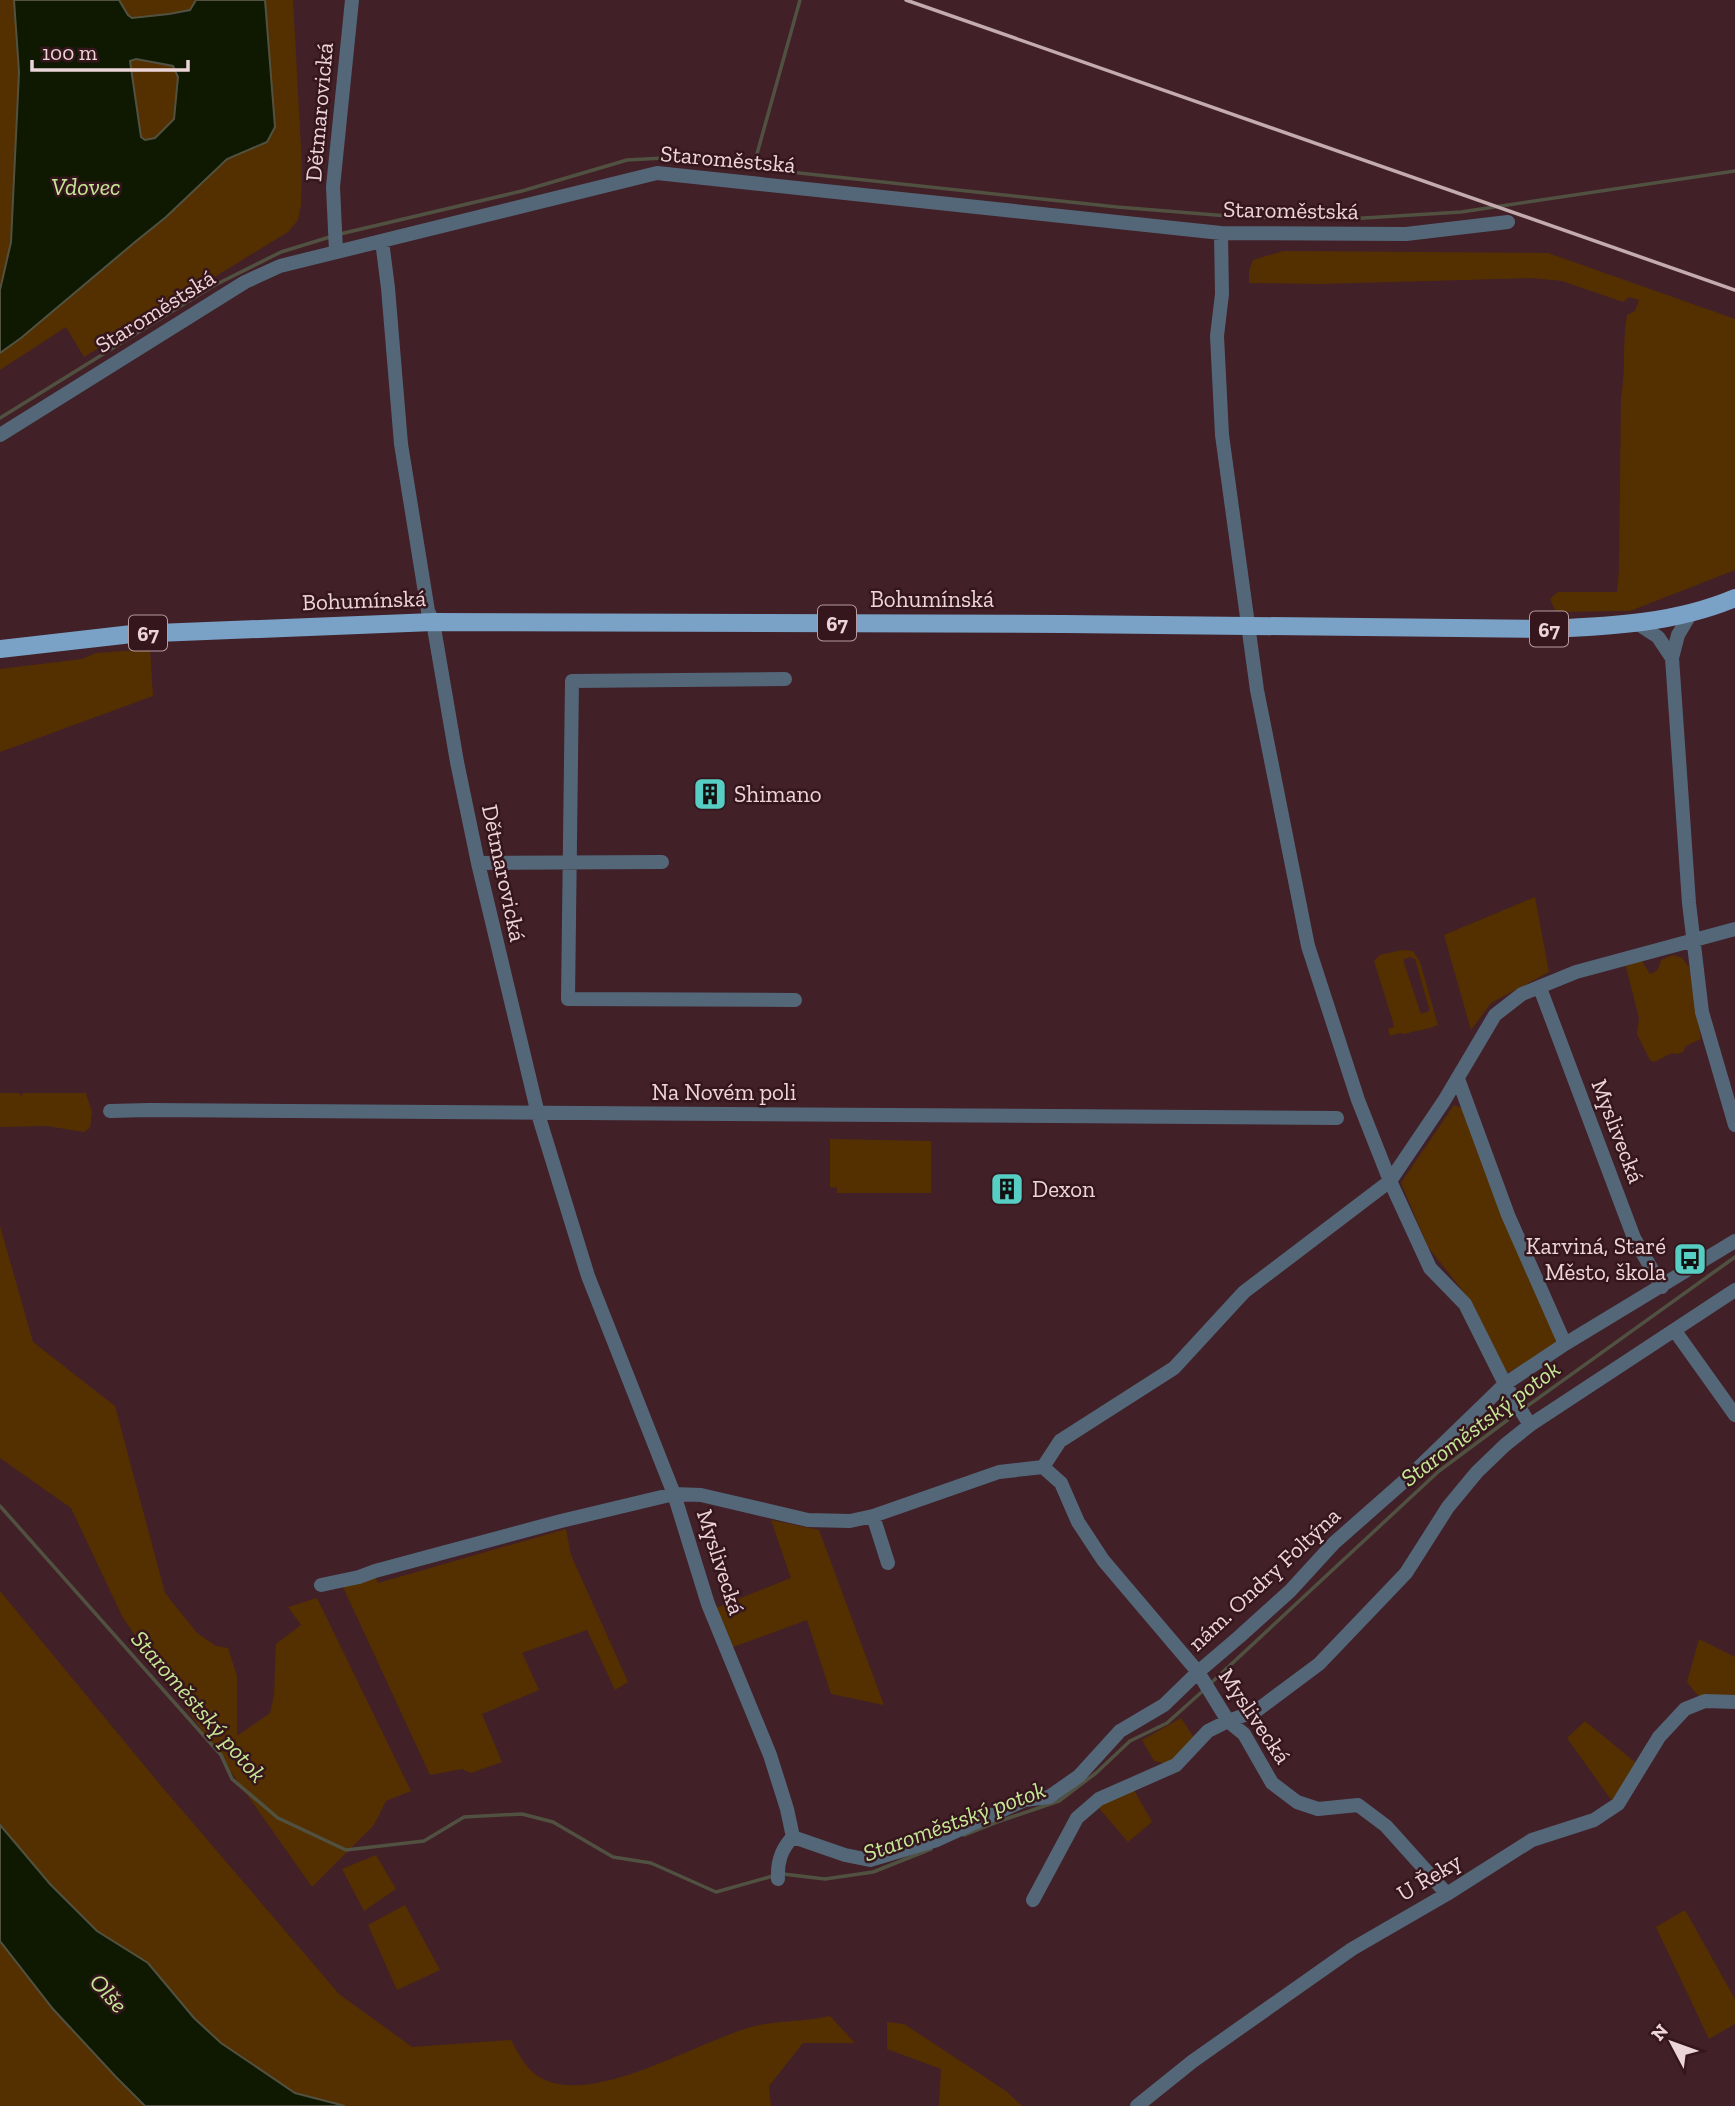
<svg xmlns="http://www.w3.org/2000/svg" width="1735" height="2106" font-family="'Zilla Slab',serif">
<style>
.green{fill:#543000;fill-rule:evenodd}
.water{fill:#0f1901;stroke:#515142;stroke-width:2;fill-rule:evenodd}
.lines{fill:none;stroke-linecap:round;stroke-linejoin:round}
.stream{stroke:#515142;stroke-width:3.5}
.minor{stroke:#546779;stroke-width:14}
.major{stroke:#7aa1c6;stroke-width:18}
.rail{stroke:#c4abae;stroke-width:3.5}
.labels{text-anchor:middle;dominant-baseline:central;stroke-width:5;stroke-linejoin:round;paint-order:stroke}
.shield{fill:#36161d;stroke:#b59ca0;stroke-width:2}
.shield-label{font-size:21px;font-weight:bold;fill:#ecd5d8}
.street-label{font-size:23px;fill:#ecd5d8;stroke:#36161d}
.poi-label{font-size:23px;fill:#ecd5d8;stroke:#36161d;text-anchor:start}
.water-label{font-size:24px;font-style:italic;fill:#c6e896;stroke:#36161d}
</style>
<rect width="100%" height="100%" fill="#412027"/>
<path class="green" d="M0,0H14L19,72L11,242L0,290Z
M119,0H196L190,10L169,14L132,18L128,15Z
M265,0H293L302,166L301,205L298,220L288,232L84,357L66,327L0,370V353L21,338L135,242L166,217L227,159L267,142L275,127Z
M136,59L173,66L178,77L174,119L154,138L145,140L141,137L130,61Z
M1283,251L1548,253L1735,319V570L1630,611L1556,612L1550,599L1558,592H1617L1619,570L1621,398C1626,371 1622,342 1627,315L1635,311L1639,300L1629,297L1623,302L1562,281L1531,278L1320,284L1249,283V271L1253,260Z
M150,649L153,696L0,752V669L82,659L96,653Z
M1535,897L1549,972L1491,1003L1471,1030L1444,935Z
M1402,950L1413,951L1420,962L1438,1025C1427,1030 1416,1030 1405,1034L1400,1033L1390,1036L1388,1029L1394,1027L1393,1022L1374,961L1380,955ZM1410,957L1415,959L1429,1008V1011L1421,1014L1404,963V959Z
M1673,955L1682,958L1689,967L1701,1039L1686,1046L1683,1052L1677,1054L1672,1053L1654,1062L1650,1060L1637,1034L1639,1018L1625,963L1642,961L1650,974C1658,972 1659,967 1661,960Z
M0,1093H19L21,1096L23,1093H86L92,1112L90,1128L84,1132L47,1126L0,1127Z
M1454,1105L1464,1109L1559,1342L1506,1374L1466,1295L1428,1247L1401,1183Z
M830,1139L931,1141V1193H837V1188L830,1187Z
M0,1226L33,1342L115,1406L165,1593L197,1633L216,1646L228,1648L237,1676V1736L270,1713L274,1695L276,1644L301,1625L288,1607L317,1598L411,1791L386,1801L374,1825L312,1887L123,1618L71,1508L0,1458Z
M771,1520L819,1530L884,1705L831,1694L807,1620L733,1647L716,1608L791,1578Z
M566,1529L571,1555L628,1682L615,1690L587,1630L522,1653L539,1690L482,1714L502,1762L471,1773L462,1769L430,1775L343,1587L375,1576L378,1583Z
M0,1591L163,1788L339,1994L412,2047L511,2040C519,2055 528,2073 545,2080C599,2104 700,2040 755,2026C780,2020 806,2022 830,2016L855,2043H803L769,2086L771,2106H345L295,2093L221,2043L194,2018L148,1963L97,1931L50,1884L0,1825Z
M1699,1639L1735,1657V1699L1700,1698L1687,1682Z
M1181,1718L1195,1739L1167,1764L1154,1761L1142,1740Z
M1585,1721L1636,1763L1612,1801L1567,1738Z
M1134,1790L1152,1822L1128,1842L1097,1806Z
M376,1855L396,1889L364,1911L342,1869Z
M405,1905L440,1970L397,1990L368,1925Z
M1685,1910L1735,1999V2024L1709,2039L1656,1927Z
M0,1941C46,1999 92,2054 145,2106H0Z
M887,2022L904,2024L1006,2091L1022,2106H939L941,2069L887,2049Z"/>
<path class="water" d="M14,0H119L128,15L132,18L169,14L190,10L196,0H265L275,127L267,142L227,159L166,217L135,242L21,338L0,353V290L11,242L19,72ZM136,59L173,66L178,77L174,119L155,138L145,140L141,137L130,61Z
M0,1825L50,1884L97,1931L148,1963L194,2018L221,2043L295,2093L345,2106H145L116,2077L53,2009L0,1941Z"/>
<g class="lines">
<path class="stream" d="M753,168L800,0
M1240,217L1348,219L1461,212L1735,171
M340,234L522,191L627,160L682,157L753,168L1117,207L1228,216
M0,418L213,286L281,252L333,236
M1523,1409L1735,1257
M0,1506L221,1755L232,1779L278,1818L346,1850L424,1841L464,1817L522,1814L553,1822L613,1857L651,1863L716,1892L773,1876
M1211,1683L1439,1471L1517,1413
M964,1835L997,1822L1059,1801L1096,1773L1130,1741L1167,1723L1205,1689
M783,1874L825,1879L873,1872L931,1849"/>
<path class="minor" d="M1221,233L1222,294L1217,336L1222,435L1257,690L1308,946L1358,1100L1390,1181L1430,1268L1465,1304L1505,1384L1530,1425
M382,241L388,288L401,444L428,611L433,622L457,762L478,863L538,1114L588,1276L674,1494L708,1604L770,1755L787,1809L793,1837
M336,251L333,187L352,0
M0,435L245,282L280,266L657,173L1221,233L1406,234L1508,222
M1638,624L1658,637L1672,658L1689,903L1702,1012L1735,1125
M1672,658L1678,635L1691,613
M785,679L572,681L568,999L795,1000
M478,863L662,862
M1540,988L1634,1238L1662,1287
M1458,1079L1508,1215L1565,1344
M110,1111L149,1110L1337,1118
M1675,1331L1735,1415
M1043,1467L1060,1441L1174,1368L1244,1292L1390,1181L1444,1101L1495,1015L1522,994L1576,972L1735,929
M873,1516L888,1563
M321,1585L359,1577L375,1571L561,1521L674,1494L701,1495L808,1520L850,1521L873,1516L999,1472L1043,1467L1061,1483L1078,1522L1103,1560L1198,1672L1228,1721L1244,1734L1272,1783L1297,1802L1318,1809L1358,1805L1386,1826L1447,1894
M793,1837L845,1855L870,1860L937,1840L1025,1800L1049,1797L1079,1776L1120,1731L1164,1705L1198,1672L1239,1637L1290,1591L1334,1543L1410,1476L1505,1384L1565,1344L1735,1241
M778,1879C777,1862 781,1849 793,1837
M1033,1900L1077,1818L1099,1799L1176,1765L1208,1731L1228,1721L1256,1711L1319,1664L1406,1573L1448,1507L1477,1472L1505,1445L1530,1425L1735,1290
M1137,2106L1193,2061L1352,1949L1447,1894L1532,1840L1594,1820L1618,1804L1659,1737L1685,1709L1705,1701L1735,1702"/>
<path class="major" d="M0,649L132,634L433,622L1064,624L1549,629C1613,626 1676,623 1735,598"/>
<path class="rail" d="M906,0L1735,290"/>
</g>
<defs>
<symbol id="building-square" viewBox="-11 -11 22 22"><rect x="-9" y="-9" width="18" height="18" rx="4" fill="#56cec3" stroke="#36161d"/><path d="M-4-6H4V6H1V3H-1V6H-4ZM-2.5-4.3h1.7v1.8h-1.7ZM.8-4.3h1.7v1.8H.8ZM-2.5-1h1.7V.8h-1.7ZM.8-1h1.7V.8H.8Z" fill="#111"/></symbol>
<symbol id="bus-square" viewBox="-11 -11 22 22"><rect x="-9" y="-9" width="18" height="18" rx="4" fill="#56cec3" stroke="#36161d"/><path d="M-5-6H5V4H4V6H2V4H-2V6H-4V4H-5ZM-3.5-4V0h7V-4ZM-3.5 1.2v1.5H-2V1.2ZM2 1.2v1.5H3.5V1.2Z" fill="#111"/></symbol>
</defs>
<g fill-rule="evenodd">
<use href="#building-square" x="691" y="775" width="38" height="38"/>
<use href="#building-square" x="988" y="1170" width="38" height="38"/>
<use href="#bus-square" x="1671" y="1240" width="38" height="38"/>
</g>
<g class="labels">
<g class="shield">
<rect x="818" y="605.5" width="38" height="35" rx="5"/>
<rect x="1530" y="611.5" width="38" height="35" rx="5"/>
<rect x="129" y="615.5" width="38" height="35" rx="5"/>
</g>
<g class="shield-label">
<text x="837" y="623">67</text>
<text x="1549" y="629">67</text>
<text x="148" y="633">67</text>
</g>
<g class="street-label">
<text transform="translate(319 112) rotate(-85)">Dětmarovická</text>
<text transform="translate(728 159) rotate(5)">Staroměstská</text>
<text transform="translate(1291 210) rotate(1)">Staroměstská</text>
<text transform="translate(155 311) rotate(-32)">Staroměstská</text>
<text x="932" y="599">Bohumínská</text>
<text transform="translate(364 600) rotate(-2)">Bohumínská</text>
<text transform="translate(504 873) rotate(78)">Dětmarovická</text>
<text x="724" y="1092">Na Novém poli</text>
<text transform="translate(1618 1131) rotate(69)">Myslivecká</text>
<text transform="translate(721 1562) rotate(72)">Myslivecká</text>
<text transform="translate(1264 1579) rotate(-43)">nám. Ondry Foltýna</text>
<text transform="translate(1255 1716) rotate(56)">Myslivecká</text>
<text transform="translate(1429 1877) rotate(-31)">U Řeky</text>
</g>
<g class="poi-label">
<text x="734" y="794">Shimano</text>
<text x="1032" y="1189">Dexon</text>
<text x="1666" y="1246" text-anchor="end">Karviná, Staré<tspan x="1666" dy="26">Město, škola</tspan></text>
</g>
<g class="water-label">
<text x="86" y="186">Vdovec</text>
<text transform="translate(1480 1423) rotate(-37)">Staroměstský potok</text>
<text transform="translate(199 1706) rotate(49)">Staroměstský potok</text>
<text transform="translate(954 1821) rotate(-20)">Staroměstský potok</text>
<text transform="translate(109 1993) rotate(48)">Olše</text>
</g>
</g>
<g transform="translate(1672 2043) rotate(311)" stroke="#36161d" stroke-width="5" paint-order="stroke">
<path d="M0-5L12 26L0 18L-12 26Z" fill="#ecd5d8"/>
<text y="-10" font-size="19" font-weight="bold" text-anchor="middle" fill="#ecd5d8">N</text>
</g>
<path d="M32 60v10h156v-10" fill="none" stroke="#ecd5d8" stroke-width="3.5"/>
<text x="42" y="60" font-size="21" fill="#ecd5d8" stroke="#36161d" stroke-width="5" paint-order="stroke">100 m</text>
</svg>
